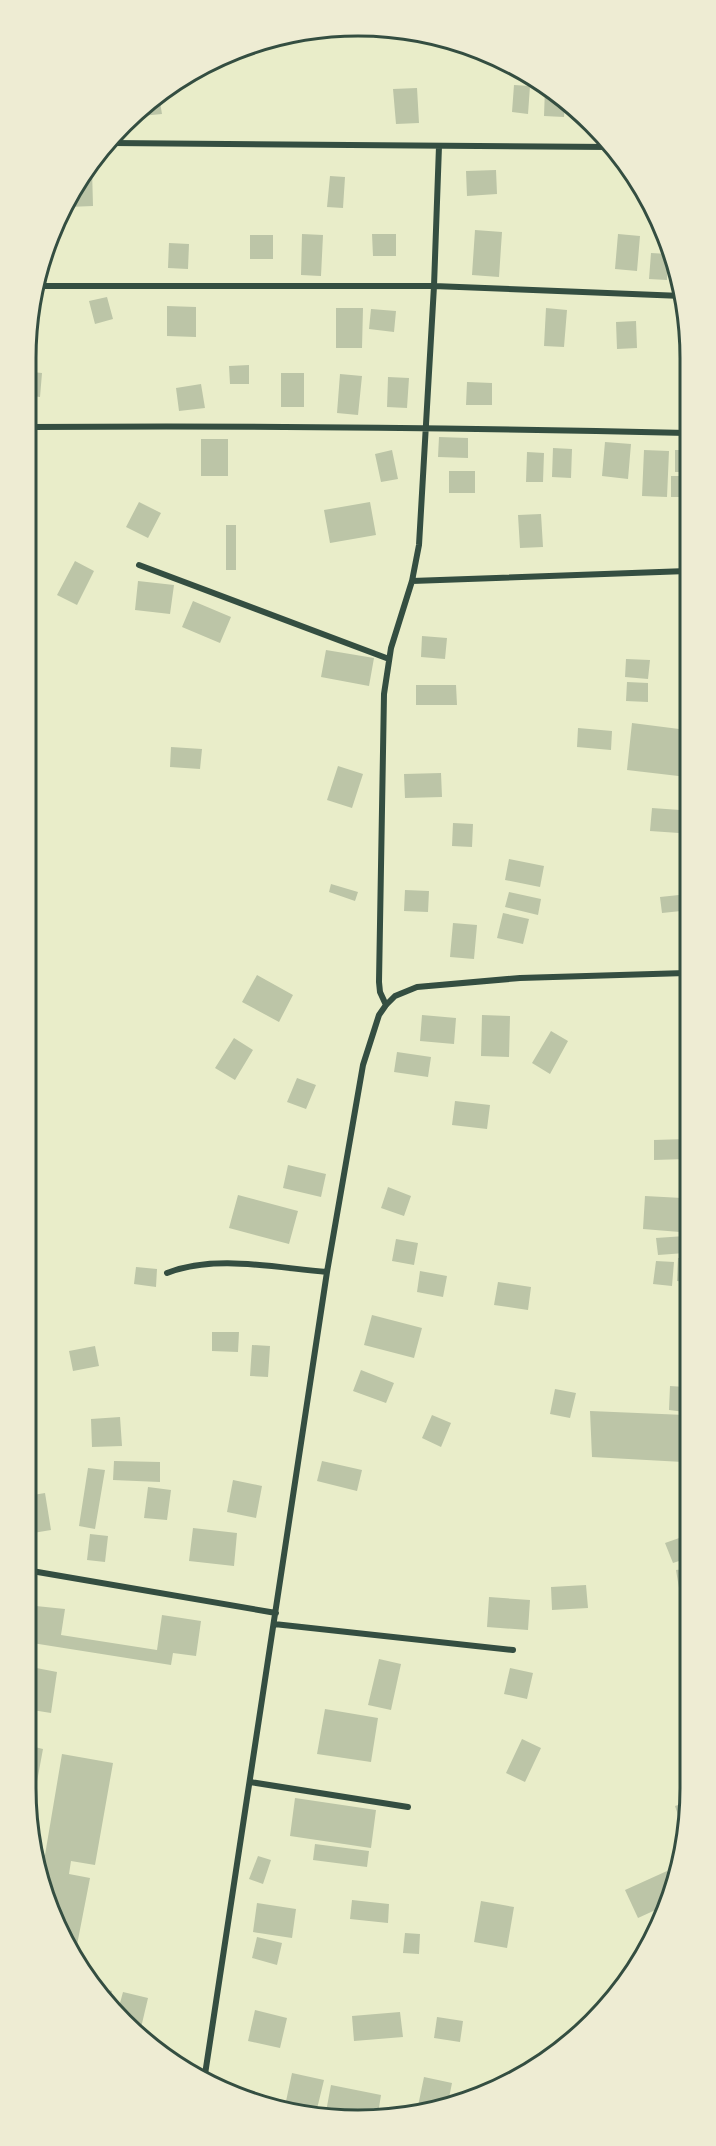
<svg xmlns="http://www.w3.org/2000/svg" width="716" height="2146" font-family="Rubik,sans-serif">
<style>
.building{fill:#bcc5a7}
.lines{fill:none;stroke-linecap:round;stroke-linejoin:round}
.minor{stroke:#344e41;stroke-width:6}
.rim{fill:none;stroke:#344e41;stroke-width:3}
</style>
<rect width="100%" height="100%" fill="#e9edc9"/>
<path class="building" d="M514,85L530,86L528,114L512,112Z
M417,88L419,123L396,124L393,89Z
M545,88L565,101L564,117L544,116Z
M159,96L162,114L141,116V114Z
M86,169H92L93,206L68,207L82,173Z
M496,170L497,194L467,196L466,171Z
M330,176L345,177L343,208L327,207Z
M475,230L502,232L499,277L472,275Z
M302,234L323,235L321,276L301,275Z
M372,234H396V256H373Z
M618,234L640,236L637,271L615,269Z
M250,235H273V259H250Z
M169,243L189,244L188,269L168,268Z
M651,253L668,254L667,280L649,279Z
M107,297L113,319L95,324L89,301Z
M167,306L196,307V337L167,336Z
M336,308H363L362,348H336Z
M546,308L567,310L564,347L544,346Z
M371,309L396,311L394,332L369,329Z
M677,309H686L688,330H678Z
M636,321L637,348L617,349L616,322Z
M249,365V384H230L229,366Z
M32,372L42,373L40,397L32,396Z
M281,373H304V407H281Z
M340,374L362,376L358,415L337,413Z
M388,377L409,378L407,408L387,407Z
M467,382L492,383V405H466Z
M201,384L205,408L179,411L176,388Z
M439,437L468,438V458L438,457Z
M201,439H228V476H201Z
M605,442L631,444L628,479L602,476Z
M553,448L572,449L571,478L552,477Z
M392,450L398,479L381,482L375,454Z
M644,450L669,451L667,497L642,496Z
M675,450H687V472H675Z
M527,452L544,453L543,482H526Z
M449,471H475V493H449Z
M671,476H687V497H671Z
M139,502L161,513L148,538L126,527Z
M370,502L376,535L330,543L324,510Z
M541,514L543,547L520,548L518,515Z
M226,525H236V570H226Z
M75,561L94,571L77,605L57,595Z
M138,581L174,585L170,614L135,610Z
M193,601L231,617L220,643L182,627Z
M422,636L447,638L445,659L421,657Z
M326,650L374,658L369,686L321,677Z
M626,659L650,660L648,679L625,677Z
M627,682L648,683V702L626,701Z
M416,685H456L457,705H416Z
M632,723L687,730V777L627,770Z
M578,728L612,731L611,750L577,747Z
M171,747L202,749L200,769L170,767Z
M338,766L363,774L352,808L327,800Z
M441,773L442,797L405,798L404,774Z
M652,808L680,810L679,833L650,831Z
M453,823L473,824L472,847L452,846Z
M509,859L544,866L540,887L505,880Z
M331,884L358,892L355,901L329,892Z
M405,890L429,891L428,912L404,911Z
M509,892L541,899L538,915L505,907Z
M679,895L681,911L662,913L660,897Z
M503,913L529,919L523,944L497,938Z
M453,923L477,925L474,959L450,957Z
M257,975L293,995L279,1022L242,1002Z
M422,1015L456,1018L454,1044L420,1041Z
M482,1015L510,1016L509,1057L481,1056Z
M551,1031L568,1041L550,1074L532,1063Z
M234,1038L253,1050L235,1080L215,1068Z
M397,1052L431,1057L428,1077L394,1072Z
M297,1078L316,1085L306,1109L287,1102Z
M455,1101L490,1105L487,1129L452,1125Z
M686,1139V1159L654,1160V1140Z
M288,1165L326,1174L321,1197L283,1188Z
M388,1187L411,1196L404,1216L381,1208Z
M238,1195L298,1211L289,1244L229,1228Z
M645,1196L682,1198L680,1232L643,1229Z
M685,1236V1253L658,1255L656,1238Z
M396,1239L418,1243L414,1265L392,1261Z
M678,1258H685V1282L677,1281Z
M656,1261L674,1262L672,1286L653,1284Z
M136,1267L157,1269L156,1287L134,1284Z
M420,1271L447,1276L443,1297L417,1292Z
M498,1282L531,1287L528,1310L494,1305Z
M372,1315L422,1328L414,1358L364,1345Z
M212,1332H239L238,1352L212,1351Z
M252,1345L270,1346L268,1377L250,1376Z
M95,1346L99,1366L73,1371L69,1351Z
M361,1370L394,1383L386,1403L353,1391Z
M670,1386L685,1387V1412L669,1410Z
M555,1389L576,1393L570,1418L550,1414Z
M590,1411L685,1415L683,1462L592,1457Z
M432,1415L451,1423L441,1447L422,1438Z
M120,1417L122,1446L92,1447L91,1419Z
M114,1461L160,1462V1482L113,1480Z
M322,1461L362,1470L357,1491L317,1481Z
M88,1468L105,1470L95,1529L79,1526Z
M233,1480L262,1486L256,1518L227,1512Z
M148,1487L171,1490L167,1520L144,1518Z
M679,1492H685V1518H681Z
M45,1493L51,1530L27,1534V1496Z
M193,1528L237,1533L234,1566L189,1561Z
M90,1534L108,1536L105,1562L87,1560Z
M685,1536V1559L673,1563L665,1543Z
M685,1569V1587L679,1588L676,1570Z
M586,1585L588,1608L552,1610L551,1587Z
M489,1597L530,1600L528,1630L487,1627Z
M26,1605L65,1609L61,1635L157,1650L162,1615L201,1621L196,1656L173,1653L171,1665L26,1642Z
M379,1659L401,1664L391,1710L368,1705Z
M26,1666L57,1672L51,1713L26,1709Z
M510,1668L533,1673L527,1699L504,1694Z
M325,1709L378,1718L371,1762L317,1754Z
M522,1739L541,1748L525,1782L506,1773Z
M26,1745L43,1749L31,1814L26,1788Z
M62,1754L113,1763L95,1865L71,1861L69,1874L90,1878L77,1945L69,1944L51,1915L44,1880L46,1870L42,1869L39,1854L45,1855Z
M295,1798L376,1810L371,1848L290,1836Z
M684,1803V1833L675,1806Z
M315,1844L369,1851L367,1867L313,1860Z
M258,1856L271,1860L263,1884L249,1879Z
M667,1871L672,1882L662,1907L638,1918L625,1890Z
M352,1900L389,1904L388,1923L350,1919Z
M481,1901L514,1907L507,1948L474,1942Z
M257,1903L296,1909L292,1938L253,1932Z
M405,1933L420,1934L419,1954L403,1953Z
M257,1937L282,1943L277,1965L252,1958Z
M95,1986L112,1991L108,2007L102,1998Z
M123,1992L148,1998L140,2032L117,2014Z
M255,2010L287,2018L280,2048L248,2041Z
M400,2012L403,2037L354,2041L352,2016Z
M437,2017L463,2021L460,2042L434,2038Z
M292,2073L324,2080L316,2113L285,2106Z
M424,2077L452,2083L447,2108L417,2111Z
M331,2085L381,2095L378,2114L325,2117Z"/>
<g class="lines">
<path class="minor" d="M112,143L610,147
M35,286H434L682,296
M31,427C250,425 469,428 687,433
M139,565L389,659
M412,581L687,571
M386,1005L380,992L379,982L384,694L391,648L412,581L419,545L434,286L439,146
M167,1273C215,1254 276,1268 327,1272
M26,1570L276,1613
M274,1624L513,1650
M250,1782L408,1807
M204,2081L327,1272L363,1065L379,1015L386,1005L395,996L417,987L520,978L686,973"/>
</g>
<path d="M0 0H716V2146H0ZM358 36H358A322 322 0 0 1 680 358V1788A322 322 0 0 1 358 2110H358A322 322 0 0 1 36 1788V358A322 322 0 0 1 358 36Z" fill="#eeecd3" fill-rule="evenodd"/>
<path class="rim" d="M358 36H358A322 322 0 0 1 680 358V1788A322 322 0 0 1 358 2110H358A322 322 0 0 1 36 1788V358A322 322 0 0 1 358 36Z"/>
</svg>
